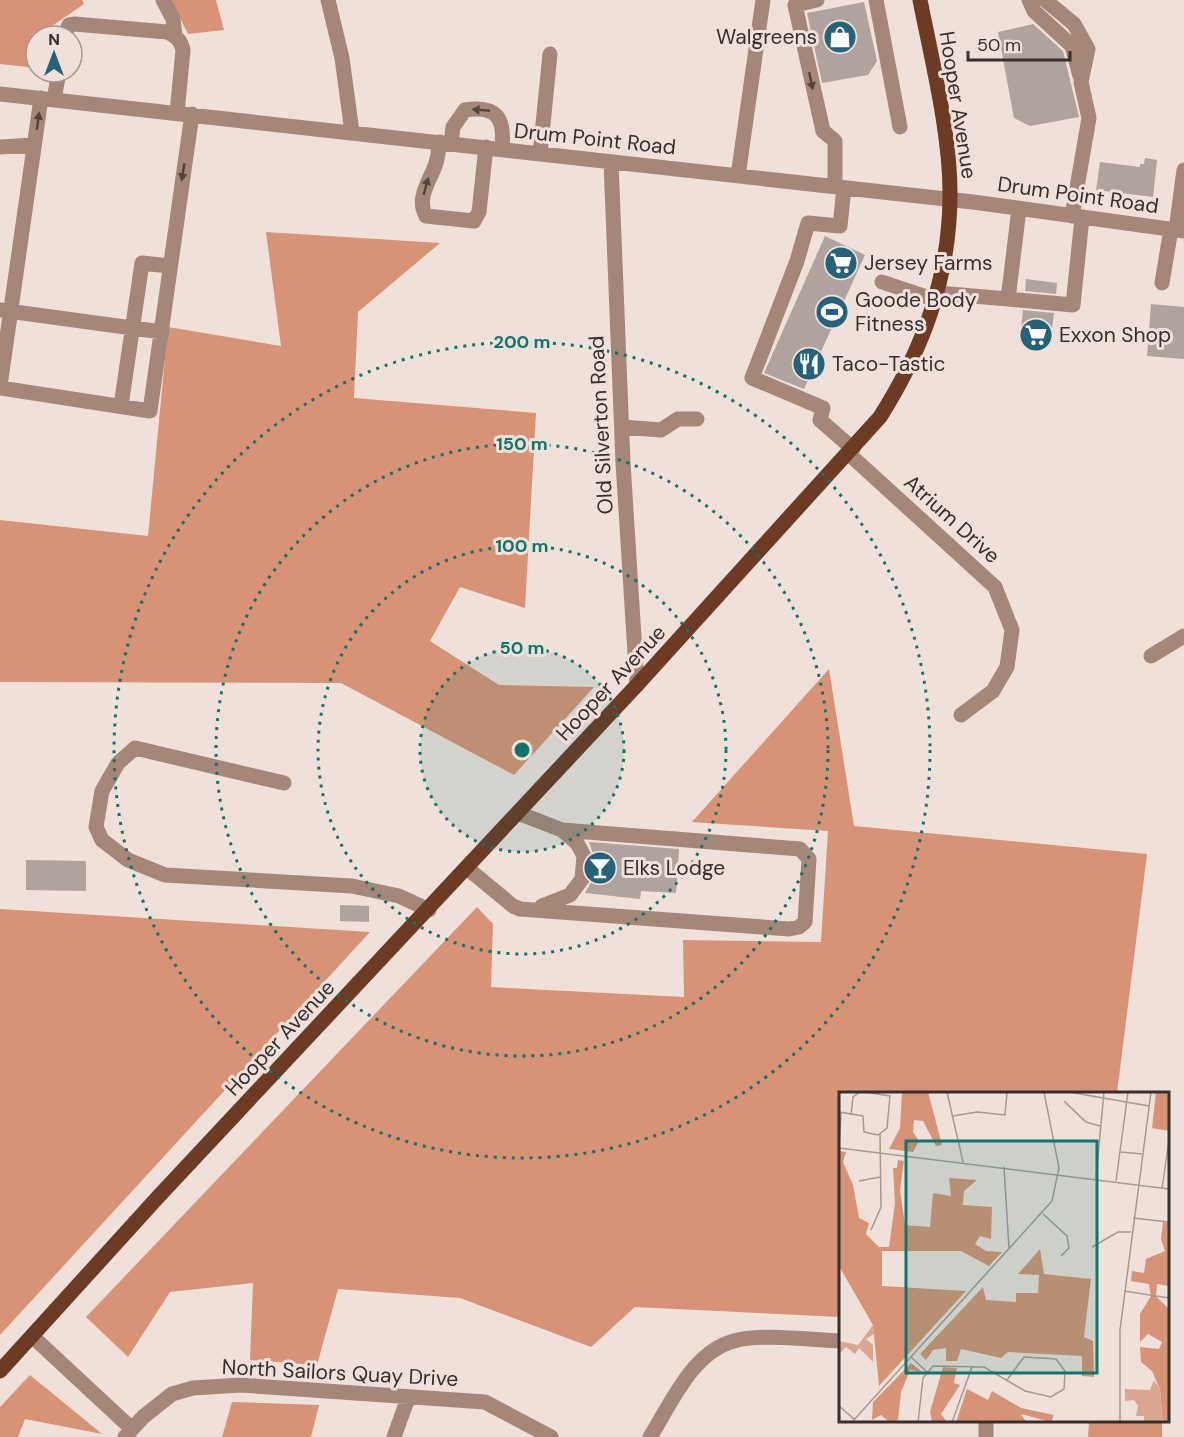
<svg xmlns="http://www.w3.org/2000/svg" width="1184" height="1437" font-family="'DM Sans',sans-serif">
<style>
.forest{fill:#d89376}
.building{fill:#b0a29c}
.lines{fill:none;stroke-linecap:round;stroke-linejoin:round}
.minor{stroke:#a5877a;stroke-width:15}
.major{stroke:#6d3a23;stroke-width:15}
.oneway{fill:#514540}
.ring{fill:none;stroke:#0f766e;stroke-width:3;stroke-dasharray:3 6}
.labels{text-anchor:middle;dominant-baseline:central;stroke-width:6;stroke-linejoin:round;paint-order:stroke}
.poi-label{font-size:21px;fill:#352f2d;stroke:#efe0da;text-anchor:start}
.street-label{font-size:21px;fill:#352f2d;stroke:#efe0da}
.inset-road{fill:none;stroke:#a59995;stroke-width:1.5}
.view{fill:#0f766e;fill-opacity:0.15;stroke:#0f766e;stroke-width:3}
.inset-edge{fill:none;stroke:#352f2d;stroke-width:3}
.centre{fill:#0f766e;stroke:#efe0da;stroke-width:3}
.ring-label{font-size:18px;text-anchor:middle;font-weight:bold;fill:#0f766e;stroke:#efe0da;stroke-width:6;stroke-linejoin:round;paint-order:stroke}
</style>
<rect width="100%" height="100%" fill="#efe0da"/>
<path class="forest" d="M0,0H82L84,4L49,28L48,36H36V68L0,64Z
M171,0H216L224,30L188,34Z
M266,232L440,243L358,312L354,398L536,413L525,608L460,587L430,641L499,685L594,687L514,775L341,683L0,682V520L148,536L168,327L281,346Z
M829,669L854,826L1147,854L1117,1093L840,1094V1317L635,1307L591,1347L460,1298L338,1289L317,1365L250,1360L253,1283L170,1292L128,1357L86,1317L477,907L493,924L491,987L684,997L683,940L821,942L828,831L692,822Z
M0,909L370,932L0,1335Z
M30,1375L102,1434L25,1419L18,1437H0V1407Z
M232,1402L319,1405L311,1437H222Z
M1089,1421H1162V1437H1088Z"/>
<path class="building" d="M864,2L877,61L868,75L822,83L807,13Z
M1033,24L1063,51L1079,117L1030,126L1014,118L998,32Z
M1145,158L1157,160L1153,197L1096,190L1100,162L1140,167V164H1144Z
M825,236L865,255L804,389L764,373Z
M1026,279L1057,283L1056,294L1025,291Z
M1151,304L1184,307V359L1147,356Z
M1023,310L1054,313L1050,344L1020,340Z
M589,842L679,849L676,893L641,891L640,899L585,893L592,880L594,857Z
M26,860L86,861V891L26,890Z
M340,905L369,906V922L340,921Z"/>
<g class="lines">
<path class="minor" d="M163,0L173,19L175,36
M328,0L342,58L352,132
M817,0L795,5L823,131L835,141V187
M876,0L900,127
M1029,0L1034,11L1072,46L1080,76
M1045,0L1074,24L1088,49L1081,82L1089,118L1072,216
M64,36L69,25L75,24L167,32C176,36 181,40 183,50L177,113
M0,94L973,202L1184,231
M54,99L59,72
M440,142C438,150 438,159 435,166C429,182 416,199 426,216L474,221L479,212L486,147
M451,143L453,127L465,110C498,105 505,119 502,149
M0,147L34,145
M540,154L550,54
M611,162L623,463L637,685
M738,176L763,0
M844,188L840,226L808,223L797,261L752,378L823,408L820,420L853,449
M1019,209L1008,299L1073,305L1082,218
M1176,230L1184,170
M882,282L936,300
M1162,283L1171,229
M938,293L1008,299
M0,310L162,332
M0,386L41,98
M0,388L150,411L192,114
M121,406L142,263L169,266
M622,427L661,430L678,419H697
M849,454L995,587L1012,630L1007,667L993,691L961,715
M1151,656L1184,636
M284,783L135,748L118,763L102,791L96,827L102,840L128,860L165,875L352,886L399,896L429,910
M467,868L513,906L520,909L789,929L799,927L805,922L809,859L800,849L562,830L518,813
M542,906L570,895L582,879L584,856L577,843L562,830
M32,1336L132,1429
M986,1420V1437
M125,1437L143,1417L172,1394L193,1388L241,1385L485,1402L551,1437
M394,1437L408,1398
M650,1437C671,1404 692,1352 734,1341C760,1333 812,1340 840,1341"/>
<path class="major" d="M0,1371L158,1197L637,685L880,417C923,349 949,279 950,198C951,136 932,61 920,0"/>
</g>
<defs><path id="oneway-solid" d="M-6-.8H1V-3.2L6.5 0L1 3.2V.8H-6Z" transform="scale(1.5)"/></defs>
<g class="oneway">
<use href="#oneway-solid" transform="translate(811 81) rotate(78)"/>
<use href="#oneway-solid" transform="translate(481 110) rotate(-175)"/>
<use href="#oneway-solid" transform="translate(38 121) rotate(-82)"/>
<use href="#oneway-solid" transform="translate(183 172) rotate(99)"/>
<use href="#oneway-solid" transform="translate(426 186) rotate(-75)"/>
</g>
<circle cx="522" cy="750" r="102" fill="#0f766e" fill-opacity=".12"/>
<g class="ring">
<circle cx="522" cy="750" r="102"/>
<circle cx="522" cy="750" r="204"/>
<circle cx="522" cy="750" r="306"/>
<circle cx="522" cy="750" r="408"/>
</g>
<defs>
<symbol id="shop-disc" viewBox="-11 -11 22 22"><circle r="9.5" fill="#246379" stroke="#efe0da"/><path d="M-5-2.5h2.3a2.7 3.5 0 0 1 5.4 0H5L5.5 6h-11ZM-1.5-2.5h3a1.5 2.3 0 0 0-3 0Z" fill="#fff"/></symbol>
<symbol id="supermarket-disc" viewBox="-11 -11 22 22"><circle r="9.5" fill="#246379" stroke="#efe0da"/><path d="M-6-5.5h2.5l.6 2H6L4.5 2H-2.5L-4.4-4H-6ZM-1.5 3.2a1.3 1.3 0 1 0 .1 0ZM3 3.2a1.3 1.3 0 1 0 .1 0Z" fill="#fff"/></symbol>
<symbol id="stadium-disc" viewBox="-11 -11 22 22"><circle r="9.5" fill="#246379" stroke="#efe0da"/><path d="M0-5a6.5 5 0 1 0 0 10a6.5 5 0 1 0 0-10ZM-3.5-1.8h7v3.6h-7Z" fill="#fff"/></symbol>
<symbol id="restaurant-disc" viewBox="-11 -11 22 22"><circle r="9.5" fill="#246379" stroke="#efe0da"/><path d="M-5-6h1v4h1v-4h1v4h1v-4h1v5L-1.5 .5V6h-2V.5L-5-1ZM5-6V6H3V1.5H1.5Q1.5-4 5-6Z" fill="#fff"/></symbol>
<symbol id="bar-disc" viewBox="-11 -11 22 22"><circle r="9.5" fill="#246379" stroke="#efe0da"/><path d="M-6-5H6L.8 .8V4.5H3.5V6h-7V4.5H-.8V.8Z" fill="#fff"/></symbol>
</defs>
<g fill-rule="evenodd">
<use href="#shop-disc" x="821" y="18" width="38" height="38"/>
<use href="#supermarket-disc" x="822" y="244" width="38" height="38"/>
<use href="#stadium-disc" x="813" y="293" width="38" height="38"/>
<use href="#supermarket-disc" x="1017" y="316" width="38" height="38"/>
<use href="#restaurant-disc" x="790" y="345" width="38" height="38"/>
<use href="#bar-disc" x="581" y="849" width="38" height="38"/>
</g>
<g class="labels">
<g class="poi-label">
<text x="817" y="37" text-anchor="end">Walgreens</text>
<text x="864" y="263">Jersey Farms</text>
<text x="855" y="300">Goode Body<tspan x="855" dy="24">Fitness</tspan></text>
<text x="1059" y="335">Exxon Shop</text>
<text x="832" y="364">Taco-Tastic</text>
<text x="623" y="868">Elks Lodge</text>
</g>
<g class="street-label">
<text transform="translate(958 105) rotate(81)">Hooper Avenue</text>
<text transform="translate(595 139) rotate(6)">Drum Point Road</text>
<text transform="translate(1078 195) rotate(8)">Drum Point Road</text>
<text transform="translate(601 425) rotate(-93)">Old Silverton Road</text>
<text transform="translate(952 519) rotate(42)">Atrium Drive</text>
<text transform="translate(611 683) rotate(-47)">Hooper Avenue</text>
<text transform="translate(280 1038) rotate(-47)">Hooper Avenue</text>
<text transform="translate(340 1373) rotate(3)">North Sailors Quay Drive</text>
</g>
</g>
<g transform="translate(839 1092)">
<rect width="330" height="330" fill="#efe0da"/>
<path d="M34,233L35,242L27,247L34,253V270L20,256L16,262L7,255L0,262V249L19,253ZM315,288L321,298L324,330H305V324H297L299,314L295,308L286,309V297L311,298Z" fill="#dba791"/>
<path d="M63,0H89L103,53L97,54L84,29L75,28L74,40L80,49L74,60L50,57L61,36ZM317,0H330V39L313,36ZM0,59L7,60L4,70L14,93L20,126L30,131L27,142L40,155H50L56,111L54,76H58L59,68L65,69L61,98L66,133L91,135L94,101L112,104L110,86L138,88L125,99L124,113L153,115L152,147L141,144L136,152L147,159L163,160L150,174L122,159H43V194L127,199L40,294L34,233L0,174ZM324,130L329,131L330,194L318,192L317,204L330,217V330H324L321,298L313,279L302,270L301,255L320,257L323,250L309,242L301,250V222L312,204L310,192L292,189L293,179L305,181L307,167L326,159L322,147ZM201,157L205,182L252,187L245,245L254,249L255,285L243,284V264L169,260L162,266L122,257L118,269H107V256L94,258L87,268L81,262L144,195L147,208L177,210V201H199L200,183L179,182ZM72,271L83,280L71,278L62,300L59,328L50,330L42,323L33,328L34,310ZM104,275L118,276L115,291L121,293L102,322L108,330H93L91,320ZM128,297L149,308L153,299L182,316L215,323L212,330L182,322L187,330H117Z" fill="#d89376"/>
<path class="inset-road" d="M26,0L51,4L48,36L39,43M108,0L124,70M230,0L310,14M225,9L247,30L261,34M0,20L24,24L25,40L39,43M12,23L14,5L21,0M114,24L138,20L166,23L168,0M0,56L330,97M0,56L2,21M282,60L303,62M165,75L170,157M257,86L265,0M20,89L41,85M277,89L289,0M323,96L330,49M204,122L228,144L230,156L222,164M294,126L330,130M32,138L42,115L41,42M253,155L279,140H292M285,199L330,206M72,265L88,280M0,314L15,327M13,330L213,109L220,76L205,0M79,330L84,286L94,274L145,275L186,299L212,305L225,297L226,279L217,267L185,265L168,288M113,330L133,275M281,330V238L312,0"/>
<path class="view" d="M67,49H258V281H67Z"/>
<rect width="330" height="330" class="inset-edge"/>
</g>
<circle cx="522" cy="750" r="9" class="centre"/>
<g class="ring-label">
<text x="522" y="348">200 m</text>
<text x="522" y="450">150 m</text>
<text x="522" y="552">100 m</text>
<text x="522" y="654">50 m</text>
</g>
<g transform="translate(54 54)"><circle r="28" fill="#efe0da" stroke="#a59995" stroke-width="1.5"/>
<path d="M0-4.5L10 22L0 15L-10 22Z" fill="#246379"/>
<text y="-9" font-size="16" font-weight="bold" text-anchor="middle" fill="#352f2d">N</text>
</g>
<path d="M968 51v9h102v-9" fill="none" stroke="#352f2d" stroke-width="3"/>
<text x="977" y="51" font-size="18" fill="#352f2d" stroke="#efe0da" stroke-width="4.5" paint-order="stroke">50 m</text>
</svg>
